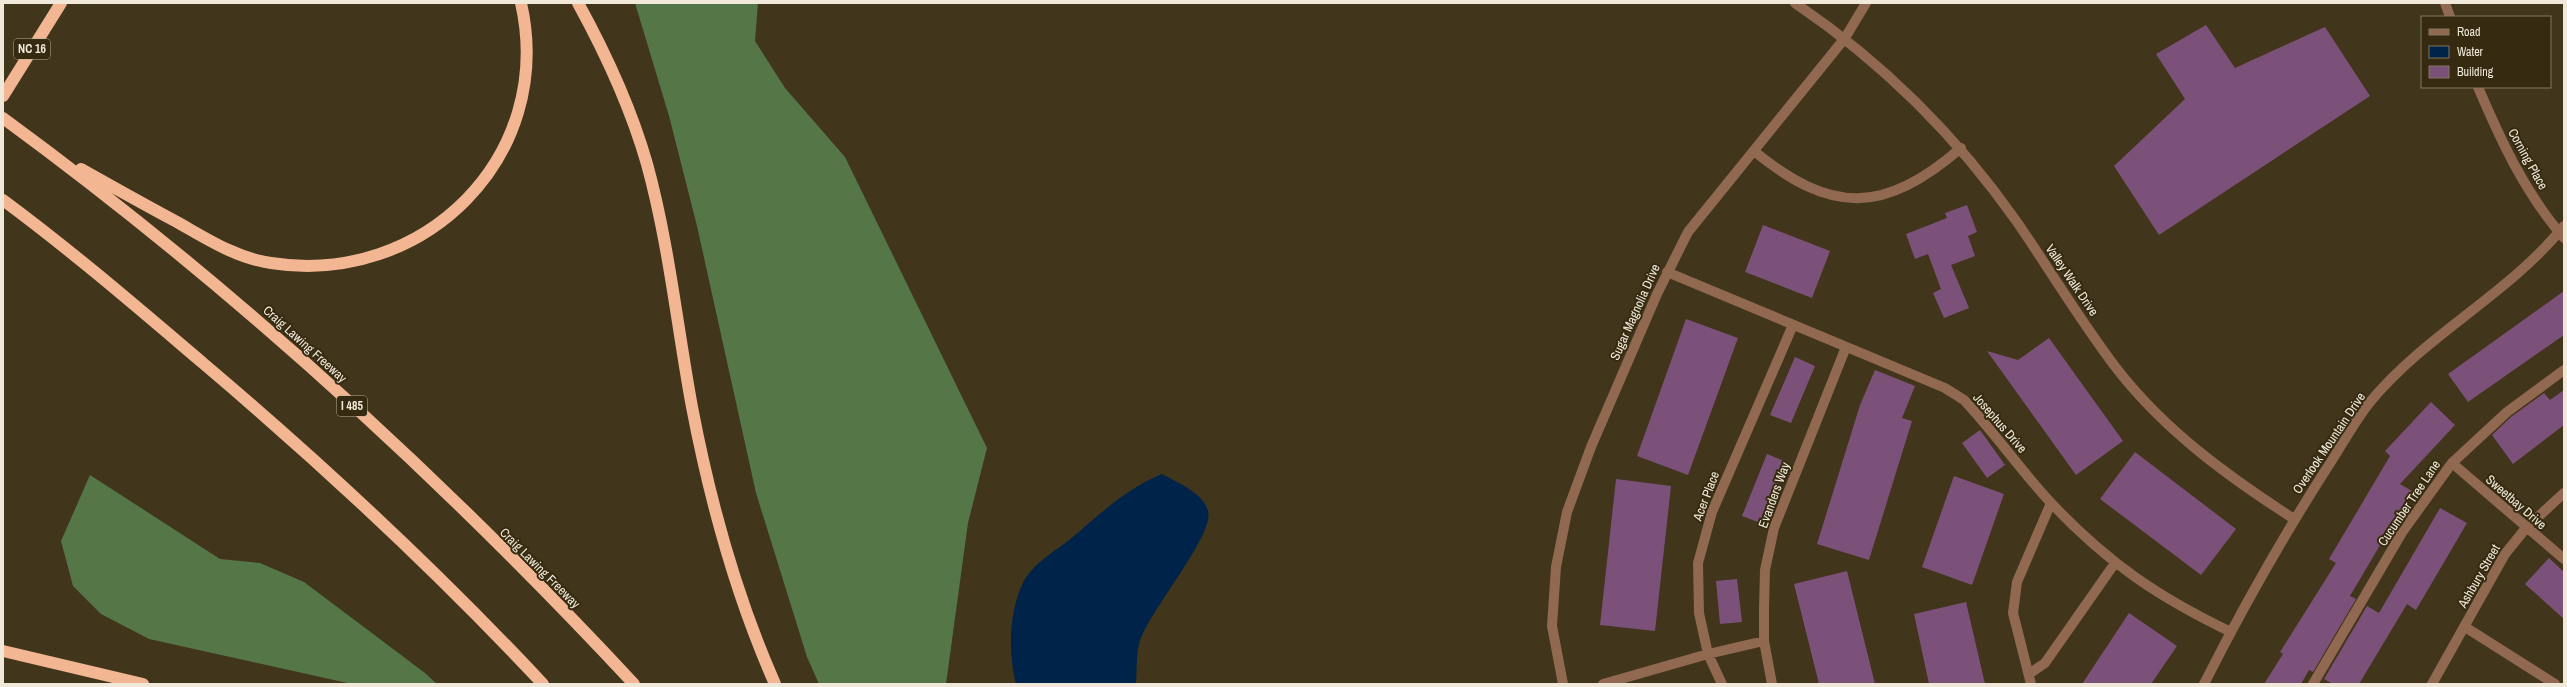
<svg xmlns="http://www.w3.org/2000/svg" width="2567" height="687" font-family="'Archivo Narrow',sans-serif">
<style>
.forest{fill:#557646}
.water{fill:#002349}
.building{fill:#7c5179}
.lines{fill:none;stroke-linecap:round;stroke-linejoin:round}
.minor{stroke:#916850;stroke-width:10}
.highway{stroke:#f2b693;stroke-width:12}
.labels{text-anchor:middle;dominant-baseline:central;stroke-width:4;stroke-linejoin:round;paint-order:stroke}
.shield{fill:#362b11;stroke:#b8b09d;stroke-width:1}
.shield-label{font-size:12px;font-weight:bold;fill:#f0e9d9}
.street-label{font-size:13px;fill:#f0e9d9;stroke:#362b11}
</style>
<rect width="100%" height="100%" fill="#41351b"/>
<path class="forest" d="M635,3H758L755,41L785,88L845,157L987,448L968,523L946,684H819L807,657L756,493L697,226L669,116Z
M90,475L220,559L260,563L304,582L425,673L437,684H352L149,639L101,614L73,586L61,541Z"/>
<path class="water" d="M1162,474C1176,482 1204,493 1208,511C1215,535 1147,613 1139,644C1136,656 1137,672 1136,684H1016C1008,653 1009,614 1022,585C1030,566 1052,553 1068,541C1098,516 1125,489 1162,474Z"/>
<path class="building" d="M2206,25L2235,68L2325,27L2370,96L2159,235L2114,166L2185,99L2156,54Z
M1967,205L1977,232L1968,236L1975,256L1951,265L1969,308L1944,318L1933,293L1941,289L1928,254L1915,259L1906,234L1947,218L1945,213Z
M1763,225L1830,251L1812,298L1745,272Z
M2564,291V335L2468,402L2448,374Z
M1686,319L1738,338L1688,475L1637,456Z
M2049,338L2123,441L2076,475L1987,351L2018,360Z
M1795,357L1815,366L1791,423L1770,415Z
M1875,370L1915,386L1902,418L1912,421L1869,560L1817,544L1860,405Z
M2564,390V425L2513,464L2492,435L2511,417L2544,393L2550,400Z
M2431,402L2455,425L2400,484L2412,491L2350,596L2356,599L2313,672L2309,670L2301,684H2264L2283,654L2280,652L2336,563L2329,559L2390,456L2385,451Z
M1980,430L2005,465L1987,478L1962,443Z
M2135,452L2236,529L2201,575L2100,499Z
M1767,454L1787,462L1763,524L1742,516Z
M1954,476L2004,494L1972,585L1922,567Z
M1616,479L1671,486L1655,631L1600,625Z
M2440,508L2467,523L2416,610L2407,604L2359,684H2333L2324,679L2367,606L2379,613Z
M2549,558L2564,572V619L2525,584Z
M1847,571L1875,684H1819L1794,584Z
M1737,579L1742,622L1720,624L1716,581Z
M1966,602L1985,684H1929L1914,614Z
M2129,613L2177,646L2151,684H2082Z"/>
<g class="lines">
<path class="minor" d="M1795,3C1882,62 1956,135 2017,222C2050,270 2081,322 2117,369C2165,431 2229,477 2294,519
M2445,3L2450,17
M2478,87C2501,141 2525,193 2564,238
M1754,151C1832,215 1884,214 1961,148
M1667,272L1945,388L1964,400C1995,433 2021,471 2052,504C2108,563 2158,597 2231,632
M2452,463L2564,559
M2465,627L2555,684
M2029,674L2045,663L2115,563
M1563,684L1552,626L1556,567L1567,512L1591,447L1657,294L1688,232L1845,38L1866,3
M1603,684L1708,654L1764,641
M1722,684L1708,654L1699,613L1698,563L1712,512L1793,325
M1772,684L1764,641V609L1765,570L1774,528L1846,347
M2031,684L2013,613L2017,582L2051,503
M2204,684C2241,611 2281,540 2325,471C2340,449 2353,423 2370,402C2426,334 2508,295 2564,226
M2313,684L2403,531L2452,463L2507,412L2564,370
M2432,684L2505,554L2526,528L2564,493"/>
<path class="highway" d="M578,3C606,54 631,108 647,164C669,244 677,326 692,407C710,501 736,596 775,684
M3,96L61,3
M3,118C231,285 441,477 634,684
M81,169C113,187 145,205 177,222C207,239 236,258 271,263C423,287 556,157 521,3
M3,200C72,251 138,308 204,364C322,464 437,571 543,684
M3,651L143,684"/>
</g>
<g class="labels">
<g class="shield">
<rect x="14" y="39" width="36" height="20" rx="3"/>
<rect x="337" y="396" width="30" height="20" rx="3"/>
</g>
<g class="shield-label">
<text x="32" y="49">NC 16</text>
<text x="352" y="406">I 485</text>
</g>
<g class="street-label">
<text transform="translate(2528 159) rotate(61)">Corning Place</text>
<text transform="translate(2072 280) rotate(56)">Valley Walk Drive</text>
<text transform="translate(1635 312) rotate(-66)">Sugar Magnolia Drive</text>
<text transform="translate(305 344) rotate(42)">Craig Lawing Freeway</text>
<text transform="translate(2000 423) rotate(49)">Josephus Drive</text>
<text transform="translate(2329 443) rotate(-56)">Overlook Mountain Drive</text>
<text transform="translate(1774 495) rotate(-70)">Evanders Way</text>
<text transform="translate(1706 496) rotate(-69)">Acer Place</text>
<text transform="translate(2516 502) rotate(41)">Sweetbay Drive</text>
<text transform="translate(2409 503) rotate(-56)">Cucumber Tree Lane</text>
<text transform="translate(540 568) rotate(45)">Craig Lawing Freeway</text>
<text transform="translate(2479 576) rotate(-60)">Ashbury Street</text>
</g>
</g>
<rect width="2567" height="687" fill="none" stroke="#f0e9d9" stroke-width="8"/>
<rect x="2421" y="16" width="130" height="72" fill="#362b11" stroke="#807761"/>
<rect x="2429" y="29" width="20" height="6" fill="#916850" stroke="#807761"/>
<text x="2457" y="36" font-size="12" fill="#f0e9d9">Road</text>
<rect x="2429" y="46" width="20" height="12" fill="#002349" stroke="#807761"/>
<text x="2457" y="56" font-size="12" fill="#f0e9d9">Water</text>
<rect x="2429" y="66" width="20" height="12" fill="#7c5179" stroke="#807761"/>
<text x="2457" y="76" font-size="12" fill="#f0e9d9">Building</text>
</svg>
